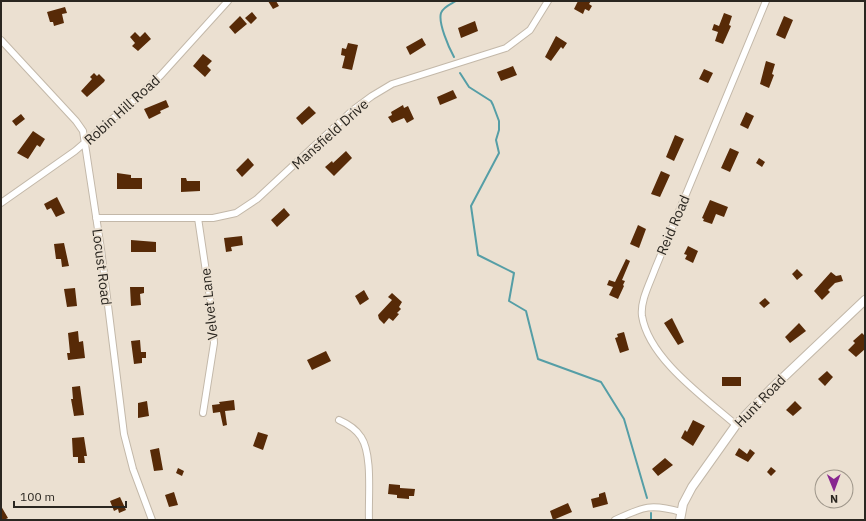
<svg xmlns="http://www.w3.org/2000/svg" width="866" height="521" font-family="'IBM Plex Sans',sans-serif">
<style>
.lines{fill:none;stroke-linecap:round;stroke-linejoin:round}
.stream{stroke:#559ea6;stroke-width:2}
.building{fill:#572a07}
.minor-casing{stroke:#c3b8a9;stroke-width:8}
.tertiary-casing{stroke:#c3b8a9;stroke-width:10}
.minor{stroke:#fff;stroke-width:6}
.tertiary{stroke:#fff;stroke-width:8}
.labels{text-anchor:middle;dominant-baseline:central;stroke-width:4;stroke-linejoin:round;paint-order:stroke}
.street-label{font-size:14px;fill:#2a2620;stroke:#ebe0d1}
</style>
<rect width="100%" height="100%" fill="#ebe0d1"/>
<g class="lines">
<path class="stream" d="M454,57C449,48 438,23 441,13C443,7 451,4 456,1
M460,73L469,87L491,101L493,105L499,121V130L496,140L499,153L471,206L478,255L514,273L509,301L526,311L538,359L601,382L624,419L647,498
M651,520V513"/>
</g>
<path class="building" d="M268,1H276L279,6L273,9Z
M578,1H591L589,4L592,6L589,11L585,9L583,14L574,9Z
M65,7L67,13L62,14L64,23L54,26L53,22H50L47,12Z
M252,12L257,18L251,24L245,18Z
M724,13L732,16L729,25L731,26L723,44L715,41L718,32L712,30L714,24L719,26Z
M240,16L247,24L235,34L229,27Z
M784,16L793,20L785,39L776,35Z
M475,21L478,31L461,38L458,28Z
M135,32L140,37L145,32L151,39L138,51L132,46L135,43L130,37Z
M556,36L567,43L563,49L561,47L551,61L545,57Z
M422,38L426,45L410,55L406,47Z
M348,43L358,45L352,70L342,68L345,56L341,55L342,48L346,49Z
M203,54L212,61L207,66L211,70L205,77L193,66Z
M766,61L775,64L772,74L774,75L769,88L760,84Z
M513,66L517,75L501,81L497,72Z
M704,69L713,73L708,83L699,79Z
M94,73L97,76L99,74L105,80L104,82L87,97L81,91L92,79L90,77Z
M453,90L457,98L440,105L437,97Z
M166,100L169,107L160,111L161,113L149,119L144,109Z
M403,105L404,108L408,106L414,119L407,123L404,118L392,123L388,117L392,115L391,112Z
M309,106L316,113L302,125L296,118Z
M746,112L754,116L748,129L740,125Z
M21,114L25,119L16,126L12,121Z
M33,131L45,139L40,147L37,145L28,159L17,153Z
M675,135L684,139L674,161L666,157Z
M730,148L739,152L730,172L721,168Z
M346,151L352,158L334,176L325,167L332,161L333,163Z
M248,158L254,165L242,177L236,170Z
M759,158L765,162L762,167L756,163Z
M661,171L670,175L660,197L651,194Z
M117,173L131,175V178H142V189H117Z
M181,178H186L187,181H200V191L181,192Z
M57,197L65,213L56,217L51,208L47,210L44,204Z
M710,200L728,207L724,217L716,214L712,224L703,221L704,219L702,218Z
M284,208L290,215L277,227L271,220Z
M638,225L646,229L639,248L630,244Z
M242,236L243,245L231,247L232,251L226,252L224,238Z
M131,240L156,242V252H131Z
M64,243L69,266L62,267L61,259H56L54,244Z
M688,246L698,251L693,263L685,259L687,255L684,254Z
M626,259L630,261L622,280L625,281L623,285L624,286L618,299L609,295L613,287L607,285L609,280L615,282Z
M797,269L803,275L797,280L792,274Z
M831,272L836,276L841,275L843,281L835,283L828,290L830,292L822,300L814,291Z
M130,287H144V293L140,294L141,305L131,306Z
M75,288L77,306L67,307L64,289Z
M364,290L369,299L360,305L355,296Z
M392,293L402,302L399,307L401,309L397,313L399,314L393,321L389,318L384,324L379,319L378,315L392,300L388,297Z
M765,298L770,303L764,308L759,303Z
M672,318L684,342L678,345L664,323Z
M799,323L806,331L790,343L785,337Z
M78,331L79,342L83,341L85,358L68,360L67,353H70L68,333Z
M624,332L629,350L620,353L615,338L618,337L617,334Z
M862,333L865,336V349L856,357L848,350L855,343L853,341Z
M140,340L141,352H146V358H142V363L134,364L131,341Z
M326,351L331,361L312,370L307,360Z
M827,371L833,377L825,386L818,379Z
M722,377H741V386H722Z
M80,386L84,415L74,416L71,399H73L72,387Z
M234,400L235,410L225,411L227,425L223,426L220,412L213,413L212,405L220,404L219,402Z
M147,401L149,416L138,418V403Z
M795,401L802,408L793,416L786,410Z
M693,420L705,426L693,446L681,438L685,430L687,432Z
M258,432L268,435L263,450L253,446Z
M84,437L87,456H84L85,463H78V457H73L72,438Z
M159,448L163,470L154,471L150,450Z
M739,448L747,454L750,449L755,453L748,462L735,455Z
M665,458L673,465L658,476L652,469Z
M771,467L776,471L771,476L767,472Z
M178,468L184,471L182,476L176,473Z
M389,484L400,485V488L415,489L414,496H409V499L397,498V495L388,494Z
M174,492L178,505L169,507L165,495Z
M605,492L608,504L593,508L591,499L599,497V494Z
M120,497L126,510L119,513L118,509L114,511L110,501Z
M568,503L572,512L553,520L550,511Z
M1,506L8,518L4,520H1Z"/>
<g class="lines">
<defs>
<path id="minor" d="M1,40L76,121L83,131L101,249L124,434L133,469L152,520
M1,203L75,151L140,95L161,75L228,1
M96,218H213L236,213L257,199L353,110L372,96L392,84L506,48L530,30L548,1
M198,218L212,312L214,343L203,413
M339,420C348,424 356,429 361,437C373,455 368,498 369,520
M736,425C705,398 649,359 642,316C640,301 650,283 655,269L766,1
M615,520C643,507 650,503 681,512"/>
<path id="tertiary" d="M680,520L683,504L692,487L736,425L770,390L865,300"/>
</defs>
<use href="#minor" class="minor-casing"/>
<use href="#tertiary" class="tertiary-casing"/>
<use href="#minor" class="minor"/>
<use href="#tertiary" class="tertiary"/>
</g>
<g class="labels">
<g class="street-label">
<text transform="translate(122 110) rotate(-42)">Robin Hill Road</text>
<text transform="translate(330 134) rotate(-42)">Mansfield Drive</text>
<text transform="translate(673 225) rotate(-67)">Reid Road</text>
<text transform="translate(102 267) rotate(83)">Locust Road</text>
<text transform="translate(209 304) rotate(-96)">Velvet Lane</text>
<text transform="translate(760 401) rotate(-46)">Hunt Road</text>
</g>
</g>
<rect width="866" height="521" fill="none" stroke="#2a2620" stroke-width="4"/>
<g transform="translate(834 489) rotate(179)"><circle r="19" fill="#ebe0d1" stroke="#9e968a"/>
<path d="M0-3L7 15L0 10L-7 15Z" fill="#882790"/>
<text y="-6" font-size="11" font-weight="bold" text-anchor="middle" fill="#2a2620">N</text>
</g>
<path d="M14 501v6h112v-6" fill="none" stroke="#2a2620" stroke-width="2"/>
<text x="20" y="501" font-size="12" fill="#2a2620" stroke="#ebe0d1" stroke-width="3" paint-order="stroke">100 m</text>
</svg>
